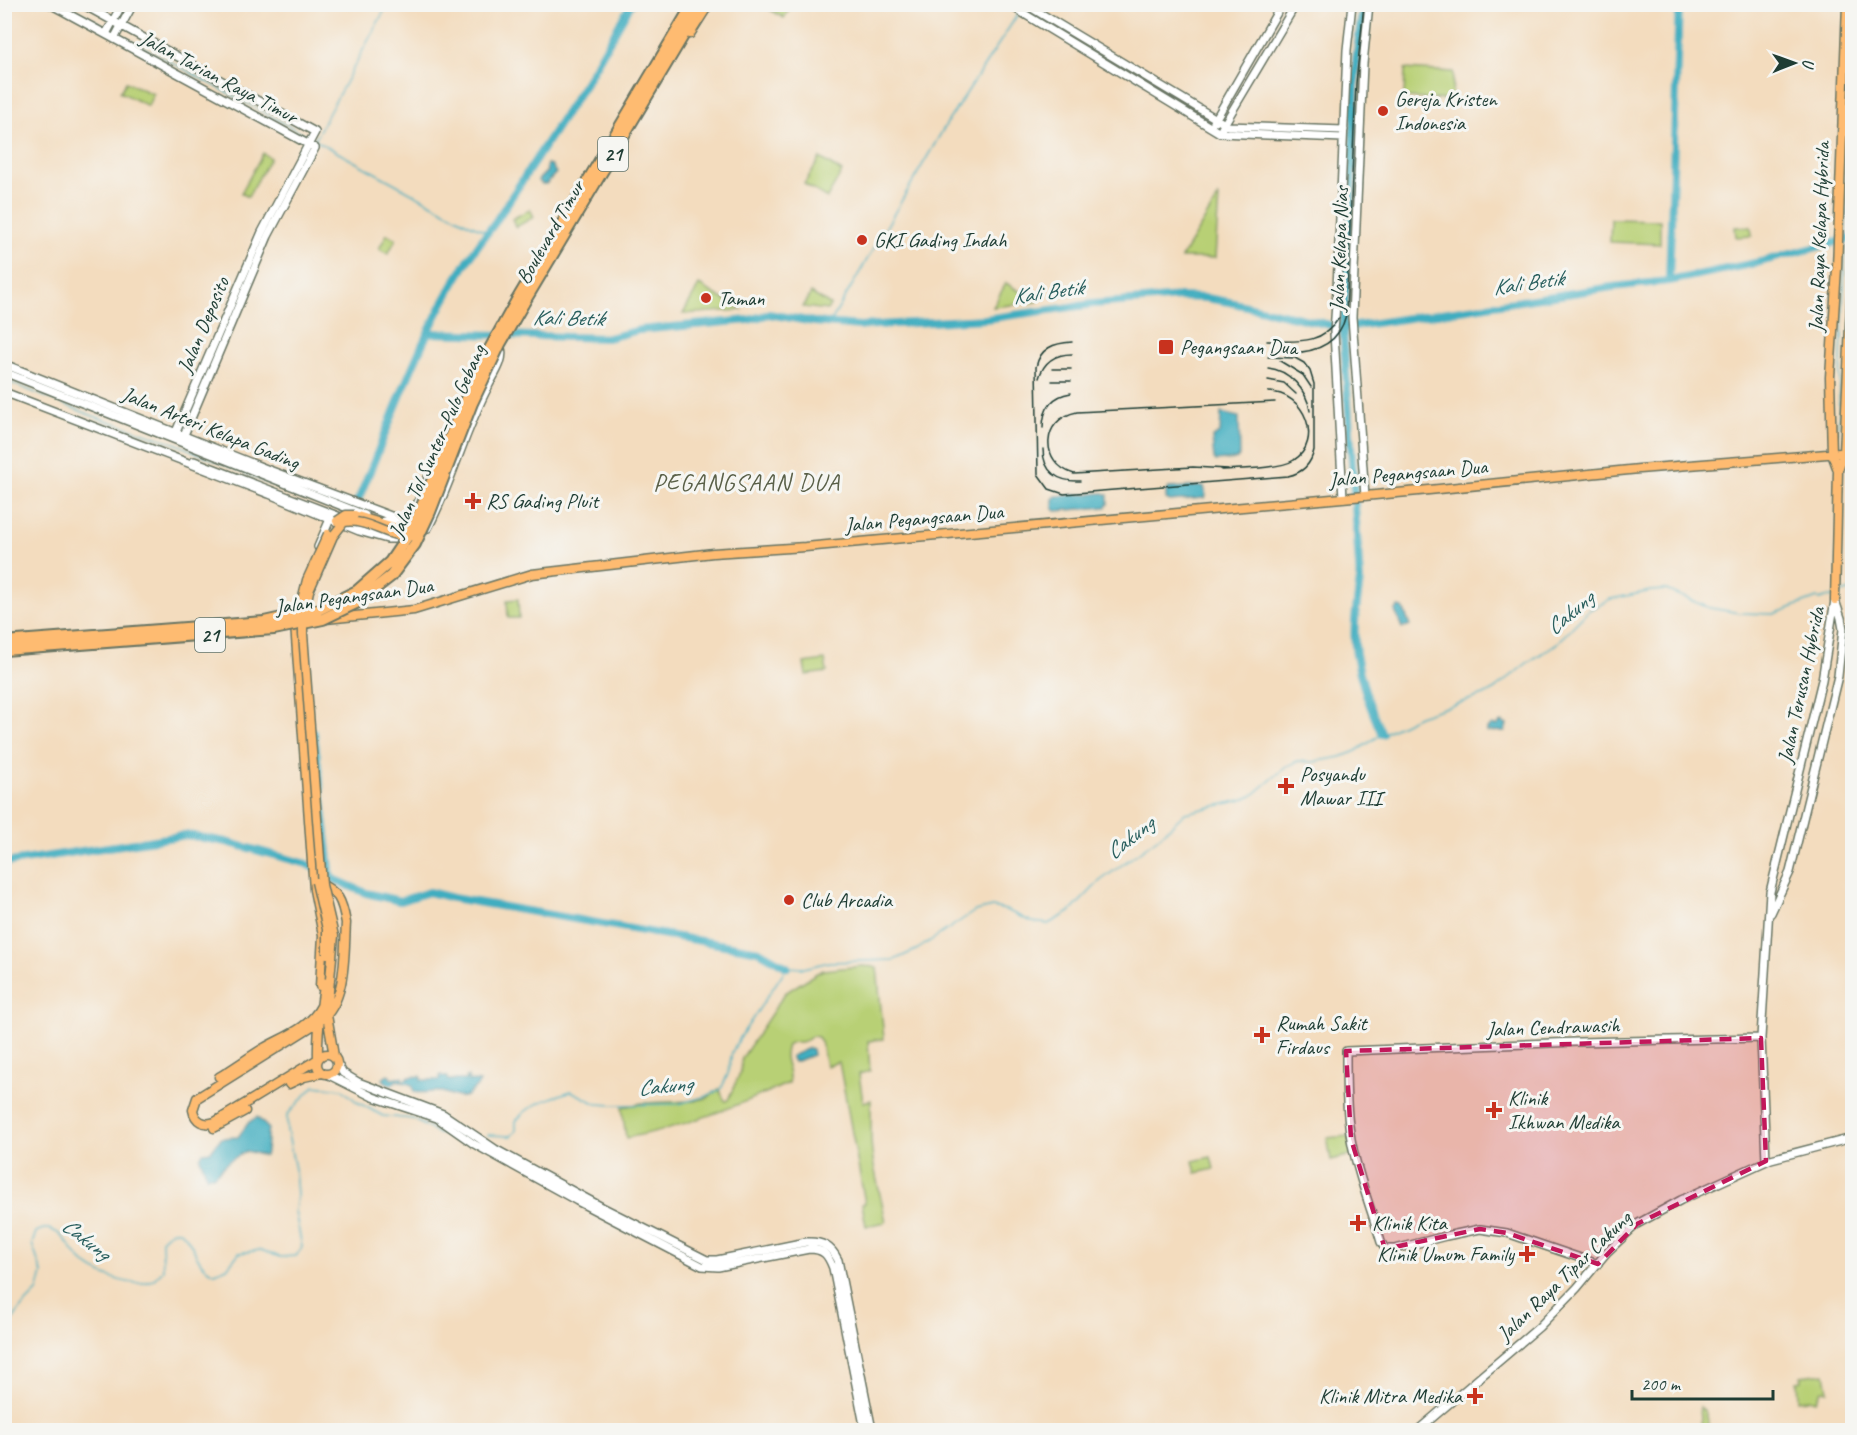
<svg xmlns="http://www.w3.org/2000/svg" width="1857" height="1435" font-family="Caveat,sans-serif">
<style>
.green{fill:#b8d075;stroke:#6c8654;stroke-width:1.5}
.water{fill:#41adc0;stroke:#30757a;stroke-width:1.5}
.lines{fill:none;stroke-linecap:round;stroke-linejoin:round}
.stream{stroke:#41adc0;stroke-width:1.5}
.river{stroke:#41adc0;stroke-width:8}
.minor-casing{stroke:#697564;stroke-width:10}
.major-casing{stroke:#697564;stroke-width:11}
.highway-casing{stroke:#697564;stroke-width:14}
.minor{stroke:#fff;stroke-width:7}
.major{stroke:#febb71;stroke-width:8}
.highway{stroke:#febb71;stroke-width:10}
.tram{stroke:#1f3d34;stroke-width:1.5}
.major-bridge-casing{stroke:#697564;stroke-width:11;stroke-linecap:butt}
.highway-bridge-casing{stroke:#697564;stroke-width:14;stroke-linecap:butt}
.major-bridge{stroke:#febb71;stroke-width:8}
.highway-bridge{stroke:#febb71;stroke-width:10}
.marked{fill:#c2185b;fill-opacity:0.2;stroke:#c2185b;stroke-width:4.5;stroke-dasharray:12 8;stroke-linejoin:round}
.poi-dot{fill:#c8321e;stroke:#f6f6f2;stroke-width:2}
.labels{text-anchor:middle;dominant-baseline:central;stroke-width:6;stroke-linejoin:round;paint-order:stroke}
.shield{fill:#f6f6f2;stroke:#60746d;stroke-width:1.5}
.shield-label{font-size:20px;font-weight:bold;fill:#1f3d34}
.street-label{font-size:21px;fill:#1f3d34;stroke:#f6f6f2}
.poi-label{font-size:21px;fill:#1f3d34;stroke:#f6f6f2;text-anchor:start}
.water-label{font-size:22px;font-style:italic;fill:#295f5e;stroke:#f6f6f2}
.quarter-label{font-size:24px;letter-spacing:1.5px;fill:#5a6048;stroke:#f6f6f2}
</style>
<rect width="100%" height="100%" fill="#f6f6f2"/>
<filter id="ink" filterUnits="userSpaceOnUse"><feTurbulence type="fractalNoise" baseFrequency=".0167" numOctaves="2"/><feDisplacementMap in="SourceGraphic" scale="12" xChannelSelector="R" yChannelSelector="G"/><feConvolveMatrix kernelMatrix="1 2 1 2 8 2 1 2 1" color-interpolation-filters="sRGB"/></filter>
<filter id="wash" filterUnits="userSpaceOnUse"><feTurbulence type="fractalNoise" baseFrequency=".008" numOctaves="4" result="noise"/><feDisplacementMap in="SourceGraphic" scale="24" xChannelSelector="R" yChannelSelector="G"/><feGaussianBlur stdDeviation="1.35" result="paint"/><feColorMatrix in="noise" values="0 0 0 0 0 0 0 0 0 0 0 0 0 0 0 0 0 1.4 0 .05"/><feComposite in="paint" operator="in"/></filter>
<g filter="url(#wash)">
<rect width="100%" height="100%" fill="#f3dcbe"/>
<path class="green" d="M762,5H792L784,18Z
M1405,69L1453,72L1452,100L1404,98Z
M126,82L153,94L148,106L120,92Z
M263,153L270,158L248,197L241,193Z
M820,158L842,172L827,198L804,184Z
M1219,196L1215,258H1181Z
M530,209L534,217L516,227L512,219Z
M1611,219L1660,220V244L1610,242Z
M1735,227H1751L1752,236L1736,237Z
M387,234L396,239L388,254L379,249Z
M1006,283L1037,302L993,307Z
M699,285L742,310L683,314Z
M811,293L830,305L827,310L803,307Z
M518,599L519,618H508L507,600Z
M825,660L827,672L806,675L804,663Z
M862,966L877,967L884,1039L868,1041L870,1071L859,1074L863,1102L871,1100C871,1111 871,1122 871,1133C870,1158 881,1196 886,1222L866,1226L862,1204L865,1203L839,1062L826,1066L821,1042L818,1037L812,1036C802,1046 796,1039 787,1045C781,1063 791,1066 789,1083C734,1107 685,1127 626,1138L622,1107L642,1103L693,1101L707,1098L719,1089L725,1101L728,1100L740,1073L742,1058L785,993L815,974L823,970Z
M1348,1136L1352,1155L1331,1160L1327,1138Z
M1211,1157L1214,1169L1196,1173L1193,1161Z
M1825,1373L1828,1391L1822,1390L1816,1401L1810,1399L1798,1400L1797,1381L1802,1380L1801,1376Z
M1700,1407L1705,1411L1711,1430H1702Z"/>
<path class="water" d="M547,164L551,165L556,173L546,184H542L538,180L547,171L546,168Z
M1221,413L1239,417L1240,455L1237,459L1216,461L1214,459L1212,438L1220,432Z
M1204,486L1206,496L1204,498L1170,501L1166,499V491L1168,488Z
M1104,493L1108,495V504L1106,507L1056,511L1053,508V499L1056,496Z
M1398,607L1403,608L1410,625L1402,628L1395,611Z
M1501,722L1507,725L1505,731L1486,732L1487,729L1492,725L1496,726Z
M809,1048L812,1049L813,1055L794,1062L791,1056Z
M387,1075L390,1076L391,1079L402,1077V1080L408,1079V1077L421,1076V1080H439L440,1075L448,1077V1080H466V1077H468L469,1081L480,1082C478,1087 475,1088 471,1092C462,1103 452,1094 442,1092C433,1091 423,1094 414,1092L412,1085L397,1080L392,1085L388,1084L383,1079Z
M257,1117L268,1128C266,1139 268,1145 265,1156L246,1151L229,1161L213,1176H207L200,1158L203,1152L211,1151L221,1138L238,1137L249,1122Z"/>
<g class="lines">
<path class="stream" d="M64,4L106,27
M1025,9L1212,122
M121,35L309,137
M319,131L388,4
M1298,132L1341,134
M1347,134H1354
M313,139L469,224L488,232
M312,144L318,134
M304,160L310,148
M263,240L267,231
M830,323L947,123L1018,14
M214,356L235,305
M4,380L93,416L177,444L299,497L345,511
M1838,433L1852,79
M1837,594L1852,590
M488,1135L511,1136L516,1131V1121C530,1103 551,1098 571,1091L597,1104L614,1105L678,1104L707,1096L721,1089L728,1074L732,1052L743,1033L787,967L804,968L829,962L894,960L918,949L975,911L992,907L1006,910L1032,922L1048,924L1070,912L1100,881L1157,839L1185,813L1242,800L1252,796L1286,767L1298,761L1313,762L1341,757L1356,751L1382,734L1419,716L1484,695L1495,689L1527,663L1556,644L1589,610L1611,599L1651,591L1666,590L1710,608L1740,613L1774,614L1817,598L1819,600L1833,596
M4,1331L22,1307L37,1292L39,1285L42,1273L32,1244L36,1232C43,1229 47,1227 54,1231C65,1235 71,1250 79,1258C92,1273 134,1290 153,1280C156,1278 160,1273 163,1270L162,1239C186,1213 191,1253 203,1265C206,1269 211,1271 215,1273L227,1268L239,1253L261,1250L280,1257L296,1256L302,1247L295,1211L297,1195L295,1169L287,1130V1115L314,1086L342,1089L357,1102L383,1116L413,1119L439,1134L452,1136"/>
<path class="river" d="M1363,4L1356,60L1351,202L1343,328L1360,580C1357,604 1352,629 1356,654C1360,679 1371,711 1382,734
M1669,281L1679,4
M428,333L608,338L639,330L749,320L769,314L814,322L860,326L985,319L1093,304L1181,297L1206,298L1229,302L1343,328L1612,287L1669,281L1760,262L1852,238
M352,509L359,498C398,405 430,304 494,224L588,79L631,4
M314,733L331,878
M4,863L187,835L226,842L307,864L331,878L366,893L400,901L429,892L453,898L759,951L787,967"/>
</g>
</g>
<g filter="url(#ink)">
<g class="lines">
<defs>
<path id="minor" d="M50,4L315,148L268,236L184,435
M82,4L315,132L262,232L176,432
M1008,4L1220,133L1343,138
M1025,4L1228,126L1344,130
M106,34L122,4
M114,39L133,4
M1214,122L1282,4
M1222,128L1296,4
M4,364L269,470L404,521
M4,372L365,515
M4,392L269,494L359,531L387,539H403
M194,461L343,518
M1365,496L1352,317L1363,64L1369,4
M1343,498L1334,332L1337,289L1347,50L1352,4
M384,521L405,522L411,519L458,405
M428,528C452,483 464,432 488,387C493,376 505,361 501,348
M318,547L330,519
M1771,913L1790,872L1838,676L1843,629L1841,618L1835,600
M337,1063L343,1073L358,1082L443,1114L495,1149L602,1207L707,1260H717L806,1242C822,1241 831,1246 838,1260L872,1430
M327,1074L373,1097L437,1118L474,1144L577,1201L702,1266L718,1267L809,1249C824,1249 828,1255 833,1268L865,1430
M1766,1161L1761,1038L1770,892L1822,680L1835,600
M1598,1264L1507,1233L1480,1229L1446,1236L1395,1249H1385L1381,1242C1371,1208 1357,1174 1351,1139C1346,1110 1346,1080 1346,1051L1578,1042L1761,1038
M1418,1430L1539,1327L1577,1288L1607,1252L1637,1224L1681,1200L1771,1159L1852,1138"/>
<path id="major" d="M690,34L709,4
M1838,470L1844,453L1852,283
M354,515L397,528
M1835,600L1838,470L1832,454L1830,377L1837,268L1847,4
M326,619L414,610L532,574L713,553L805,547L1419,491L1639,469L1852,452
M295,624L314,890L323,935L320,986
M317,882C339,892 342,900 346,923C344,953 347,1002 320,1021L197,1098L193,1110C195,1121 204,1126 215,1122L318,1059C317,1033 321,1005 325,979
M330,979L327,1015L334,1056
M317 1064a10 10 0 1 1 20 0a10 10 0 1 1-20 0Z
M219,1077C234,1068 249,1057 264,1048C283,1037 310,1028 321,1006
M289,1084L304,1077L322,1073
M214,1128L245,1111"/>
<path id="highway" d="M517,300L693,4
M523,304L702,4"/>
</defs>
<use href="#minor" class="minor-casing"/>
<use href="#major" class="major-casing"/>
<use href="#highway" class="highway-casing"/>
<use href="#minor" class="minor"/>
<use href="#major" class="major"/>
<use href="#highway" class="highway"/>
<path class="tram" d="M1267,341C1296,341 1321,346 1339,318
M1072,342C1054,343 1040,348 1036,367L1038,474L1049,489L1064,494L1288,476C1302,473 1311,465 1314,450V384L1310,371L1304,363L1295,358L1268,357
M1288,353C1315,353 1339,344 1346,315L1356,83L1364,4
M1280,361L1303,375L1311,387
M1268,368C1289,370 1307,390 1310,411
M1052,369H1071
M1039,378C1044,361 1055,354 1072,354
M1268,380L1284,383L1296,394
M1052,381H1071
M1043,428C1043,409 1051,396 1071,393
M1043,449C1043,472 1058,482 1080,481
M1228,469L1193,467L1074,474C1039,463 1041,419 1077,412L1275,402
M1221,470C1238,469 1281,469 1294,460C1323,442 1306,392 1268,392"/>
<defs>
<path id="major-bridge" d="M337,521L346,515H354
M397,528L408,527L416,521
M299,612L307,580L328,534
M316,882L327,929V954
M330,979L334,936L322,885L303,634V618L309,591L333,536L344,522C368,518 388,539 412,536"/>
<path id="highway-bridge" d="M4,642L264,622L318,610L357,591L390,562L413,528L464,403L487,354L517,300
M4,650L274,629L323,619L356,603L391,576L415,544L430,512L472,403L500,344L523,304"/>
</defs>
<use href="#major-bridge" class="major-bridge-casing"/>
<use href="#highway-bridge" class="highway-bridge-casing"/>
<use href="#major-bridge" class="major-bridge"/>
<use href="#highway-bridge" class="highway-bridge"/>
</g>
</g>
<path class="marked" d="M1761,1038L1766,1161L1637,1224L1598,1264L1507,1233L1480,1229L1385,1249L1351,1139L1346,1051Z"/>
<g class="poi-dot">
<circle cx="1383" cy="111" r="6"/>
<circle cx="862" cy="240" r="6"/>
<circle cx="706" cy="298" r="6"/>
<rect x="1158" y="339" width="16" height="16" rx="3"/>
<path d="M470 492h6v6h6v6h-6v6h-6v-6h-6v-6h6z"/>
<path d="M1283 777h6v6h6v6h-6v6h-6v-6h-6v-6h6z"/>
<circle cx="789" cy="900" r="6"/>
<path d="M1259 1026h6v6h6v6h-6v6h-6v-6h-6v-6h6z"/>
<path d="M1491 1101h6v6h6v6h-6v6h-6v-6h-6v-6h6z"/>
<path d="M1355 1214h6v6h6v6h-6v6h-6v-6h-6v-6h6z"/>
<path d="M1524 1245h6v6h6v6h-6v6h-6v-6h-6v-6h6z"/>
<path d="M1472 1387h6v6h6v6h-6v6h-6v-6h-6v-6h6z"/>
</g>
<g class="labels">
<g class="shield">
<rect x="598" y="137" width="30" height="34" rx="4.5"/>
<rect x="195" y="618" width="30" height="34" rx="4.5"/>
</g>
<g class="shield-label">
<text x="613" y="154">21</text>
<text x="210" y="635">21</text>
</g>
<g class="street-label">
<text transform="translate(219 77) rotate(28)">Jalan Tarian Raya Timur</text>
<text transform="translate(550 232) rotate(-60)">Boulevard Timur</text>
<text transform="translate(1819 237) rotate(-88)">Jalan Raya Kelapa Hybrida</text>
<text transform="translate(1339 249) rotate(-88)">Jalan Kelapa Nias</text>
<text transform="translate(203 325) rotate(-67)">Jalan Deposito</text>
<text transform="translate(211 428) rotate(22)">Jalan Arteri Kelapa Gading</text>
<text transform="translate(437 441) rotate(-66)">Jalan Tol Sunter–Pulo Gebang</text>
<text transform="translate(1408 473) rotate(-5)">Jalan Pegangsaan Dua</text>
<text transform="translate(924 518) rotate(-5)">Jalan Pegangsaan Dua</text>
<text transform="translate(354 596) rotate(-8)">Jalan Pegangsaan Dua</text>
<text transform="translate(1801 685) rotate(-78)">Jalan Terusan Hybrida</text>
<text transform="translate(1553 1027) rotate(-2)">Jalan Cendrawasih</text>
<text transform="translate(1564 1276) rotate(-44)">Jalan Raya Tipar Cakung</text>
</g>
<g class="poi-label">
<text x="1395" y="99">Gereja Kristen<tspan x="1395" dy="24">Indonesia</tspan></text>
<text x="874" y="240">GKI Gading Indah</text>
<text x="718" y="298">Taman</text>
<text x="1180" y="347">Pegangsaan Dua</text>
<text x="486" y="501">RS Gading Pluit</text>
<text x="1300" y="774">Posyandu<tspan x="1300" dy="24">Mawar III</tspan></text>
<text x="801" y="900">Club Arcadia</text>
<text x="1276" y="1023">Rumah Sakit<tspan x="1276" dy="24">Firdaus</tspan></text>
<text x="1508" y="1098">Klinik<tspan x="1508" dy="24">Ikhwan Medika</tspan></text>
<text x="1372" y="1223">Klinik Kita</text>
<text x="1514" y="1254" text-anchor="end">Klinik Umum Family</text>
<text x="1462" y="1396" text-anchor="end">Klinik Mitra Medika</text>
</g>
<g class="water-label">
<text transform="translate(1528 283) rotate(-8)">Kali Betik</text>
<text transform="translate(1048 292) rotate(-8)">Kali Betik</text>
<text transform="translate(568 318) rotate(1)">Kali Betik</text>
<text transform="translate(1570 613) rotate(-40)">Cakung</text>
<text transform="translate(1130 838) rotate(-38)">Cakung</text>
<text transform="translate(665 1086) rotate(-5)">Cakung</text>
<text transform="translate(86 1239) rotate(38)">Cakung</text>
</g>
<g class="quarter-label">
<text x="747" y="482">PEGANGSAAN DUA</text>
</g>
</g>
<rect width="1857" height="1435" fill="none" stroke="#f6f6f2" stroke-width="24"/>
<g transform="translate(1794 63) rotate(89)" stroke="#f6f6f2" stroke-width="4.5" paint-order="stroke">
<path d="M0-4.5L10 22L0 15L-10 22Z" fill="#1f3d34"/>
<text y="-9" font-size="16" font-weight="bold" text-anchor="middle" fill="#1f3d34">U</text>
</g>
<path d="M1632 1390v9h141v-9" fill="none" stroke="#1f3d34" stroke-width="3"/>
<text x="1641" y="1390" font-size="18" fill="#1f3d34" stroke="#f6f6f2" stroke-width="4.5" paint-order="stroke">200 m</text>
</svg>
